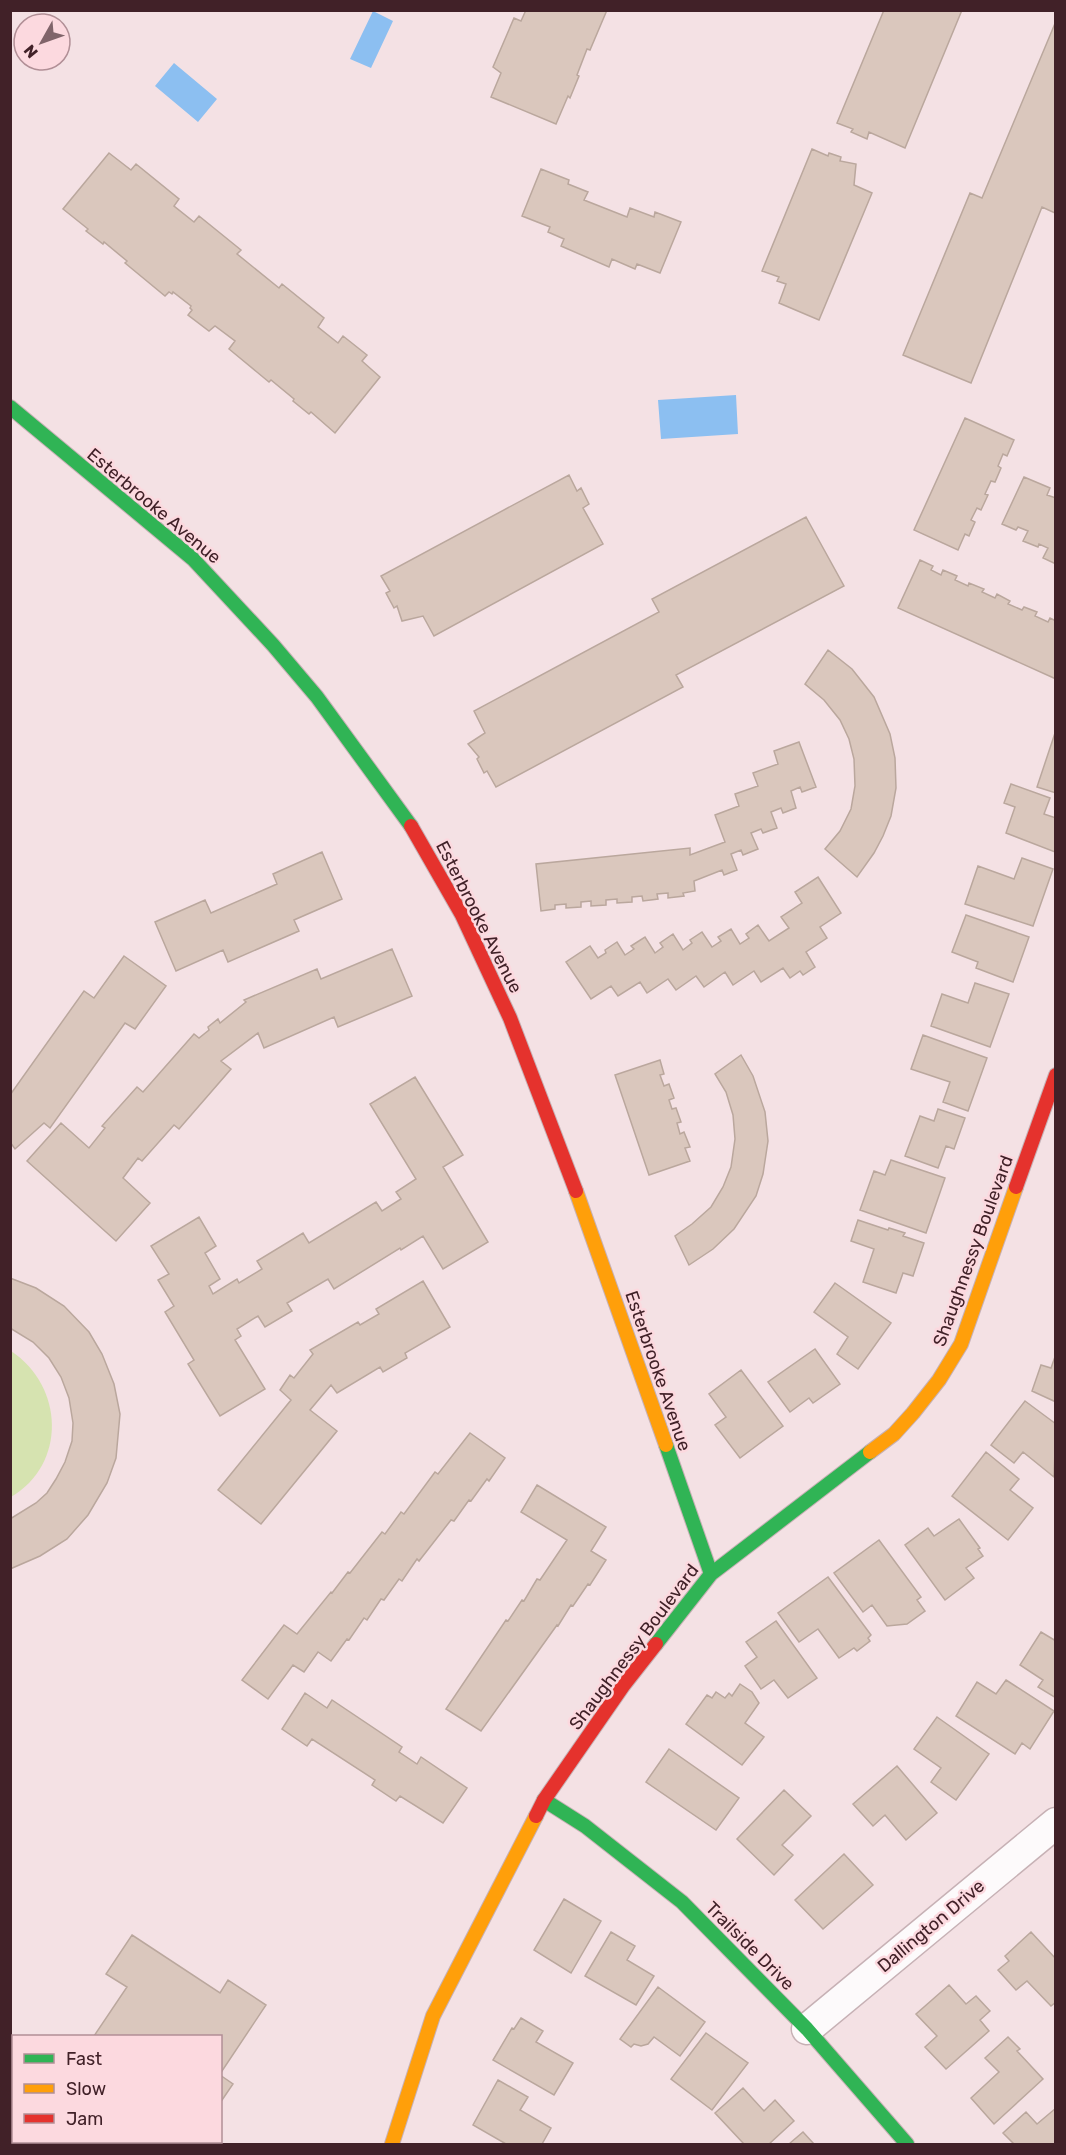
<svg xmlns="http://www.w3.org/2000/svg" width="1066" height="2155" font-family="Rubik,sans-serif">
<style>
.green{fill:#d6e3b0}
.water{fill:#8cbff1}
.building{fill:#dac7bd;stroke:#baa79d;stroke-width:1.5}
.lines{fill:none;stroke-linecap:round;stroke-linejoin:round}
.street-casing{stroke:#c7b1b5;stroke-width:33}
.fast-casing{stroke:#c7b1b5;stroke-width:16}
.slow-casing{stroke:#c7b1b5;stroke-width:16}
.jam-casing{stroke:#c7b1b5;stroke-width:16}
.street{stroke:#fdfafb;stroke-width:30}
.fast{stroke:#30b455;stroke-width:14}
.slow{stroke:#ff9f0a;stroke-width:14}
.jam{stroke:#e5322d;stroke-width:14}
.labels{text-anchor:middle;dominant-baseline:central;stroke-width:5;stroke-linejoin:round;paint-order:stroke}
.street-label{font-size:18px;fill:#412128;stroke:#fcd9df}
</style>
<rect width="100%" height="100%" fill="#f4e1e4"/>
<path class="green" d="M11,1351C64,1386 67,1464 11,1497Z"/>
<path class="water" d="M373,11L393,21L371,68L350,59Z
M174,63L217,99L198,122L155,86Z
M736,395L738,434L661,439L658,400Z"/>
<path class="building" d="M526,10H607L590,50L587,49L577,75L579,76L570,98L568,96L556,124L491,97L501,73L493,67L514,18L521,21Z
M884,10H962L905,148L869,132L867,139L851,132L853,129L837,123Z
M1056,21V211L1055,213L1042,207L971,383L903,355L970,193L982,198Z
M812,149L828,156L829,153L841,157L840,161L856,164L854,185L872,193L819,320L779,303L786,284L777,281L779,277L762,271Z
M109,153L131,170L136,164L179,199L174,206L194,222L199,216L241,250L237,254L279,288L282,284L324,318L318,327L338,343L343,336L367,355L362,361L380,377L335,433L311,412L309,414L293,401L294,399L271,380L269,382L229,349L235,341L215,326L209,331L188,315L192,310L190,308L191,306L173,292L172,294L169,292L165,296L125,263L127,261L104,242L103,244L86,231L88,229L63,209Z
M541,169L569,180L568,184L588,192L584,200L627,217L630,208L654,217L655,212L681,222L660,273L637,264L635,269L612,259L609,267L561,246L564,239L548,232L550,227L522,216Z
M965,418L1014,440L1007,456L1003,454L998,466L1001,468L995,482L991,481L985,494L988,495L981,510L977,508L971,520L975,522L969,536L965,534L958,550L914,530Z
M569,475L577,491L581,488L589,504L583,508L603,544L434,636L423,616L402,621L397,606L394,608L386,593L390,591L381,576Z
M1024,477L1050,488L1047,495L1056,498V564L1043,558L1048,548L1039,544L1038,547L1023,541L1028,531L1018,527L1016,530L1002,524Z
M806,517L844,586L676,675L683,687L496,787L487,771L484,773L477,759L479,757L468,744L485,733L474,711L659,612L652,599Z
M920,560L933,566L931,570L941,575L943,570L957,576L955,580L968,586L969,583L984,589L982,592L995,598L997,594L1010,601L1008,604L1022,610L1024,607L1037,612L1035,616L1048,622L1050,618L1056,621V679L898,608Z
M828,650L852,669L874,697L890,734L895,758L896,788L891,816L883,836L874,853L857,877L825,849L840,831L851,809L855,786L854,759L849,739L840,720L824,700L805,684Z
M1055,733H1056V793L1037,787Z
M799,742L816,787L802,792L800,787L791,791L796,808L783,813L781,808L771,812L777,828L763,833L761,829L751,833L758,849L743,855L741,850L731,854L737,870L724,875L722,870L694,881L695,891L683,893L684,896L668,898V893L657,894L658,899L643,901L642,896L632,897V902L617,903V899L606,900V905L591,906V901L581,902V907L566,908V904L555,905V909L541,911L536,864L690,848V855L725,842L715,815L739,806L735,794L758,786L753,773L778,764L774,751Z
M1011,784L1050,798L1044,814L1056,818L1055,852L1006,833L1015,807L1004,803Z
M322,852L342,899L294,920L299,931L228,962L223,950L176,971L155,922L205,900L211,913L277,884L273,874Z
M1022,858L1053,869L1033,926L965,904L978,866L1014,879Z
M818,877L841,913L820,927L827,938L806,952L815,967L803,975L800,971L790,978L783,968L761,982L754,971L733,985L725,972L704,987L696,976L676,990L668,979L647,993L640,982L618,996L611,986L591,999L566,962L590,946L598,958L606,953L605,950L617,942L625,955L634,949L631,946L645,937L655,953L663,947L660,943L673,934L683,950L692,943L690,940L702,932L712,947L721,941L718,937L731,929L740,944L749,938L746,934L758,925L769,941L789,928L781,917L802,903L795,892Z
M966,915L1029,937L1013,982L976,968L978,962L952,952Z
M392,949L412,996L338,1027L334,1017L264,1048L258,1033L221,1061L231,1069L179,1129L174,1125L142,1161L138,1158L123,1178L150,1203L116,1241L27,1161L61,1123L89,1148L105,1128L102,1126L137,1087L143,1092L194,1034L199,1038L209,1030L208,1027L218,1019L220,1023L246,1002L244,1000L317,969L321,979Z
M124,956L166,986L135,1029L125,1023L50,1128L44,1123L15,1149L10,1142V1095L84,991L94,998Z
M975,983L1009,994L990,1047L931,1026L942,994L968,1003Z
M923,1035L987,1058L968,1111L943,1102L950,1082L911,1069Z
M741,1055L753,1076L765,1112L768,1141L763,1174L756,1196L734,1229L713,1249L689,1265L675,1236L692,1224L711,1207L723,1187L731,1167L735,1139L733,1115L726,1092L715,1074Z
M660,1060L664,1074L660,1075L664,1086L669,1084L674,1098L669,1100L672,1109L676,1108L681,1122L677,1123L680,1134L684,1132L690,1147L685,1148L690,1161L649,1175L615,1075Z
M415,1077L463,1155L443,1167L488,1242L443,1269L423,1236L401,1250L400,1248L334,1289L328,1279L287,1303L292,1311L265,1327L258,1316L237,1329L241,1336L235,1340L265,1389L220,1416L188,1364L194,1360L165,1312L174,1306L158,1280L169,1274L151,1246L199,1217L216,1246L205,1253L220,1279L209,1286L213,1294L237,1279L239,1283L262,1269L257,1261L303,1233L309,1243L376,1202L382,1211L401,1199L396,1192L416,1179L370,1104Z
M938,1109L965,1118L954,1149L946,1146L938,1168L905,1156L920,1116L934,1121Z
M891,1160L945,1178L926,1233L860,1210L874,1171L885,1175Z
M858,1220L888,1230L889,1228L905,1233L903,1236L924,1243L913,1276L903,1273L896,1293L863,1282L874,1249L851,1241Z
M10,1278L36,1288L64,1306L89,1332L102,1354L114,1384L120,1414L116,1458L107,1483L88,1515L67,1539L40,1556L10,1569V1519L36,1503L47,1493L56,1479L65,1462L72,1441L73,1423L69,1398L61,1377L49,1358L33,1342L10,1328Z
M423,1281L450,1327L405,1353L407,1358L383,1372L380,1367L337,1393L331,1385L310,1410L337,1431L261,1524L218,1490L291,1400L280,1390L290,1375L294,1378L313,1354L310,1350L358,1322L360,1325L379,1314L376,1309Z
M835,1283L891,1323L858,1369L837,1354L848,1337L814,1312Z
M815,1349L840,1384L813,1403L809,1398L790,1412L768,1382Z
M1056,1354V1402L1032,1391L1041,1365L1051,1368Z
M741,1370L783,1426L740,1458L715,1425L726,1417L709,1394Z
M1025,1401L1056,1424L1054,1477L1023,1452L1014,1463L991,1445Z
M470,1433L505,1458L489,1481L487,1479L471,1501L469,1500L454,1521L451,1520L419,1561L417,1559L402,1581L399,1579L384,1600L381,1599L367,1620L364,1618L349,1640L347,1639L331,1661L318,1652L304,1672L293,1665L268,1699L242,1680L284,1625L297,1634L331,1592L332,1593L348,1572L350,1573L382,1532L385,1534L401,1512L404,1514L435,1472L438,1474Z
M986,1452L1019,1479L1010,1490L1033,1508L1008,1540L952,1496Z
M537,1485L606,1527L591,1551L606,1560L590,1585L588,1584L573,1606L571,1605L558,1626L557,1625L481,1731L446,1709L506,1620L508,1621L522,1600L524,1601L537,1579L540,1580L567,1540L521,1512Z
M959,1519L980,1548L978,1549L983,1556L966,1568L974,1578L945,1600L905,1545L928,1528L934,1536Z
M879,1540L921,1597L917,1600L925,1611L907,1624L887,1626L872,1605L863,1612L834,1573Z
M828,1577L871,1635L868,1638L870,1641L857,1651L854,1648L839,1658L818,1629L799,1642L778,1613Z
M776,1621L817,1678L788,1698L774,1680L761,1689L745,1666L757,1657L746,1642Z
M1041,1632L1056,1641V1698L1038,1687L1043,1680L1020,1665Z
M1006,1680L1054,1711L1030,1749L1022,1743L1015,1754L956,1716L977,1682L996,1694Z
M740,1684L752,1692L759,1703L745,1723L764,1737L742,1765L686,1724L707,1695L712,1698L716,1692L725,1698L729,1693L732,1696Z
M305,1693L327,1708L332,1700L402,1747L399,1752L417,1764L421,1757L467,1788L443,1823L400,1796L396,1801L372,1785L375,1780L312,1739L307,1746L282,1729Z
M937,1717L989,1754L956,1800L931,1782L941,1768L914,1749Z
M669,1749L739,1798L716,1830L646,1782Z
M897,1766L937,1813L906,1840L885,1815L873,1826L853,1804Z
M784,1790L811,1816L782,1845L793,1855L774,1875L737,1839Z
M844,1854L873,1885L823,1929L795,1900Z
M564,1899L601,1921L571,1973L534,1950Z
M611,1932L635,1946L627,1960L654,1976L636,2005L585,1976Z
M1031,1932L1056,1959V2002L1051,2006L1027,1981L1016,1990L998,1970L1009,1961L1005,1956Z
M132,1935L220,1993L228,1980L266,2005L220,2074V2036H94L127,1987L106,1974Z
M949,1985L966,2004L976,1996L990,2011L980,2020L989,2031L946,2069L925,2047L937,2036L916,2014Z
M658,1987L705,2022L680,2056L654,2037L648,2044L641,2046L634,2044L631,2047L620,2039Z
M521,2018L543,2031L536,2042L573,2063L554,2095L493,2060L512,2028L514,2029Z
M706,2033L748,2063L712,2110L671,2079Z
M1008,2037L1020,2049L1017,2051L1043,2079L994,2124L971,2098L999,2072L985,2058Z
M220,2075L233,2084L220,2103Z
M498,2080L528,2097L520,2110L551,2128L542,2144H506L473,2125Z
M743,2088L764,2111L775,2100L794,2121L769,2144H744L715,2113Z
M1056,2108V2144H1014L1003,2133L1026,2112L1037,2124Z
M803,2132L814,2144H789Z"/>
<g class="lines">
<defs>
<path id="street" d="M807,2029L1056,1823"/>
<path id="fast" d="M10,407L193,559L273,645L317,697L411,826
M666,1445L711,1574
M656,1644L711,1574L870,1452
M544,1800L585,1826L682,1902L807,2029L907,2144"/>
<path id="slow" d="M576,1191L666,1445
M870,1452L894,1434L913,1413L939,1380L961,1344L1016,1187
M392,2144L433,2016L536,1816"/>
<path id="jam" d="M411,826L462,915L510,1018L576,1191
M1016,1187L1056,1075
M536,1816L544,1800L623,1686L656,1644"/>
</defs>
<use href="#street" class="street-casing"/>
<use href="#fast" class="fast-casing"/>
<use href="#slow" class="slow-casing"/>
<use href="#jam" class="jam-casing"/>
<use href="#street" class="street"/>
<use href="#fast" class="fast"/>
<use href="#slow" class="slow"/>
<use href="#jam" class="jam"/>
</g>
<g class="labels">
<g class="street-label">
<text transform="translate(154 506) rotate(40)">Esterbrooke Avenue</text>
<text transform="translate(479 917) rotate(63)">Esterbrooke Avenue</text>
<text transform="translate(973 1251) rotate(-70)">Shaughnessy Boulevard</text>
<text transform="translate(658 1371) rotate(71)">Esterbrooke Avenue</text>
<text transform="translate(634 1647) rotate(-53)">Shaughnessy Boulevard</text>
<text transform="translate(931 1926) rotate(-40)">Dallington Drive</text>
<text transform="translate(750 1946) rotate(45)">Trailside Drive</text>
</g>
</g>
<rect width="1066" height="2155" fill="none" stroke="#412128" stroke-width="24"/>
<rect x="12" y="2035" width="210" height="108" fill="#fcd9df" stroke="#b18f96" stroke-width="1.5"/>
<rect x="24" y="2054" width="30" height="9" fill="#30b455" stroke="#b18f96" stroke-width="1.5"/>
<text x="66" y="2065" font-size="18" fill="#412128">Fast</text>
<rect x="24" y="2084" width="30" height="9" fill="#ff9f0a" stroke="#b18f96" stroke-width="1.5"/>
<text x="66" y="2095" font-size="18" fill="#412128">Slow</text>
<rect x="24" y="2114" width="30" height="9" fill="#e5322d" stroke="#b18f96" stroke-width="1.5"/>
<text x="66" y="2125" font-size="18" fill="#412128">Jam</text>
<g transform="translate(42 42) rotate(230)"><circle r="28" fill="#fcd9df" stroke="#b18f96" stroke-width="1.5"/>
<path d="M0-4.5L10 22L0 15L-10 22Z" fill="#80646a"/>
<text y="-9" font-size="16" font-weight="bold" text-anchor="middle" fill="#412128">N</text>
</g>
</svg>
